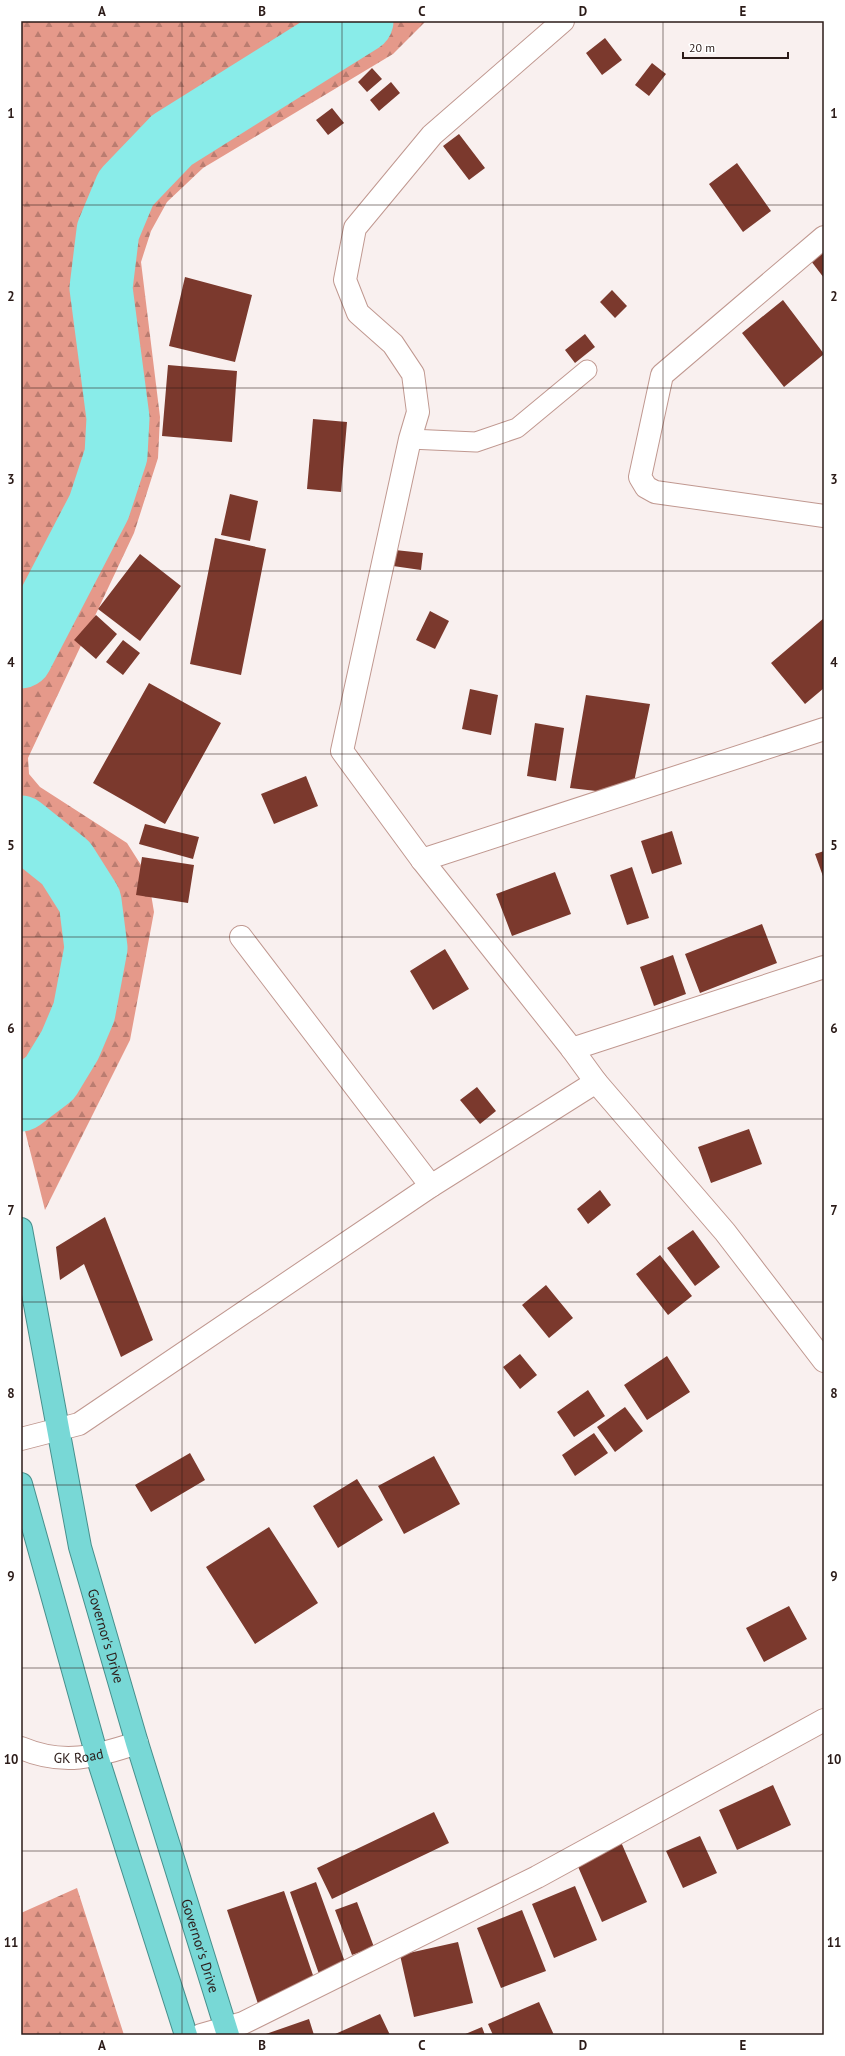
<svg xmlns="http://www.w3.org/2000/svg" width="845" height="2056" font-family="'PT Sans',sans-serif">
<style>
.forest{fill:url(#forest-firs)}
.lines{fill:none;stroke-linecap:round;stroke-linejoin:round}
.river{stroke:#89ece9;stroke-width:63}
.building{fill:#7b392d}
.service-casing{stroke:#c09890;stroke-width:21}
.minor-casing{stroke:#c09890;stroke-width:24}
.trunk-casing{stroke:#47908d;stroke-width:24}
.service{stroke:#fff;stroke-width:19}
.minor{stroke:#fff;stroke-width:22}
.trunk{stroke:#78d8d6;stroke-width:22}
.grid{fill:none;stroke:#2b1b18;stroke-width:1;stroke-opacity:0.55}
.labels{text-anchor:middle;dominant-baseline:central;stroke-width:4;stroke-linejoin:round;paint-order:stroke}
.street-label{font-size:14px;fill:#2b1b18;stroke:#fff}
.neatline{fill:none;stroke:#2b1b18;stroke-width:1.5}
.grid-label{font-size:13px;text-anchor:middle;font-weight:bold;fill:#2b1b18}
</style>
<defs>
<pattern id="forest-firs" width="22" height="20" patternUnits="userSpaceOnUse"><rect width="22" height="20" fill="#e5998a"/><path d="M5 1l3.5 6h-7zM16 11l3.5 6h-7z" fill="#ba7c70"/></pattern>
</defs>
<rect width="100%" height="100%" fill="#f9f0ef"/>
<path class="forest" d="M21,21H426L393,54L203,168L167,202L151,231L141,262L160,417L158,458L134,533L28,758L29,774L40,787L127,843L148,876L154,912L130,1040L45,1210L21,1115Z
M77,1888L124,2035H21V1913Z"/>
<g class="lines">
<path class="river" d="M21,657L99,507L116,455L118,418L101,288L108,231L126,188L172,140L362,21
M21,827L66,863L90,901L96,948L84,1012L70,1045L50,1078L21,1100"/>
</g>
<path class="building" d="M605,38L622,60L602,75L586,53Z
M652,63L666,74L649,96L635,85Z
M372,68L382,79L367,92L358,82Z
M391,82L400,93L379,111L370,100Z
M332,108L344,123L328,135L316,120Z
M459,134L485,168L469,180L443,146Z
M737,163L771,211L743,232L709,184Z
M824,252V278L811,261Z
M185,277L252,295L235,362L169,346Z
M612,290L627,306L615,318L600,302Z
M783,300L824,354L784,387L742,333Z
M585,334L595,347L575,363L565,350Z
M168,365L237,371L232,442L162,436Z
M313,419L347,422L341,492L307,489Z
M230,494L258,501L250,541L221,535Z
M215,538L266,549L241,675L190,664Z
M395,550L423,553L421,570L393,566Z
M140,554L181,586L140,641L98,609Z
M430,611L449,621L435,649L416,640Z
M96,615L117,634L96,659L74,640Z
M824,618V688L805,704L771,663Z
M123,640L140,653L123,675L106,662Z
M149,683L221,723L165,824L93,783Z
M470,689L498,695L491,735L462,729Z
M586,695L650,704L634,782L605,792L570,788Z
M535,723L564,728L556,781L527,776Z
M306,776L318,806L274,824L261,794Z
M145,824L199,837L193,859L139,844Z
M672,831L682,864L652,874L641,841Z
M824,851V879L815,854Z
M142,857L194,865L188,903L136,895Z
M632,867L649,918L627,925L610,875Z
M555,872L571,914L512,936L496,894Z
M762,924L777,963L700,993L685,954Z
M445,949L469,989L433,1010L410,971Z
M673,955L686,994L654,1006L640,967Z
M477,1087L496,1111L480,1124L460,1100Z
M749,1129L762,1164L711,1183L698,1147Z
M600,1190L611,1205L588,1224L577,1209Z
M105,1217L153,1340L121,1357L84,1264L60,1280L56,1247Z
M693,1230L720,1267L695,1286L667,1248Z
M660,1255L692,1296L668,1315L636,1274Z
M546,1285L573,1318L549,1338L522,1305Z
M520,1354L537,1375L520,1389L503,1367Z
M667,1356L690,1392L647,1420L624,1385Z
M588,1390L605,1416L574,1437L557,1412Z
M625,1407L643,1431L615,1452L597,1427Z
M594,1433L608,1453L575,1476L562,1455Z
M190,1453L205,1480L151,1512L135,1485Z
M434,1456L460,1504L404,1534L378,1486Z
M357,1479L383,1520L338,1548L313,1506Z
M269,1527L318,1603L255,1644L206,1567Z
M789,1606L807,1639L764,1662L746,1628Z
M773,1785L791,1825L737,1850L719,1810Z
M434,1812L449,1843L332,1899L317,1868Z
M700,1836L717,1873L683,1888L666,1851Z
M621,1842L647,1902L602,1922L576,1862Z
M316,1882L346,1965L319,1974L290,1892Z
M575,1886L597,1940L554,1958L532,1904Z
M284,1891L316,1984L258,2004L227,1910Z
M357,1902L374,1947L352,1955L335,1910Z
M522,1910L546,1971L501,1988L477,1928Z
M458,1942L473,2003L414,2017L400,1955Z
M539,2002L554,2035H493L488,2024Z
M380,2014L390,2035H333Z
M309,2019L314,2035H263Z
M482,2027L485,2035H463Z"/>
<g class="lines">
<defs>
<path id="service" d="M410,439L476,442L517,428L587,370"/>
<g id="minor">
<path d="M563,21L432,135L355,228L345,280L358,313L393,344L413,374L418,412L410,439L342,751L422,860L572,1049L596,1082L725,1232L824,1361"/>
<path d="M824,237L662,375L640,477L646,487L655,492L824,516"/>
<path d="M422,860L824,729"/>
<path d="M241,937L431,1186"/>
<path d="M572,1049L824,967"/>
<path d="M21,1439L79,1424L431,1186L596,1082"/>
<path id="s1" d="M21,1748C64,1766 94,1757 137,1743"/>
<path d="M201,2035L243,2023L537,1877L824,1720"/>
</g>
<g id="trunk">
<path id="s2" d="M21,1229L80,1547L137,1743L228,2035"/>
<path d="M21,1484L97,1756L186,2035"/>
</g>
</defs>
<use href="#service" class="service-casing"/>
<use href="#minor" class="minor-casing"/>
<use href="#trunk" class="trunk-casing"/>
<use href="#service" class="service"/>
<use href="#minor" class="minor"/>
<use href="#trunk" class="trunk"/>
</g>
<path class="grid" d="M182,21V2035M342,21V2035M503,21V2035M663,21V2035M21,205H824M21,388H824M21,571H824M21,754H824M21,937H824M21,1119H824M21,1302H824M21,1485H824M21,1668H824M21,1851H824"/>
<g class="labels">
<g class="street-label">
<text stroke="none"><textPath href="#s2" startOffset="416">Governor's Drive</textPath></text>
<text stroke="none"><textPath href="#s1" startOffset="59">GK Road</textPath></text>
<text stroke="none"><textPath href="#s2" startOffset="740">Governor's Drive</textPath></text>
</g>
</g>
<rect width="845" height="2056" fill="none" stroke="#ffffff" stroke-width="44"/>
<path d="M683 52v6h105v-6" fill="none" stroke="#2b1b18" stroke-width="2"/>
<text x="689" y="52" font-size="12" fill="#2b1b18" stroke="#ffffff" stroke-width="3" paint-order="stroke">20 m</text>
<rect x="22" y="22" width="801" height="2012" class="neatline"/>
<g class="grid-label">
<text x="102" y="16">A</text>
<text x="262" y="16">B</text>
<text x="422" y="16">C</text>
<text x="583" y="16">D</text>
<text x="743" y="16">E</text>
<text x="11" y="118">1</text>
<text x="834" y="118">1</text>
<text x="11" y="301">2</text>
<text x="834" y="301">2</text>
<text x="11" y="484">3</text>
<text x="834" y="484">3</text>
<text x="11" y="667">4</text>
<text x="834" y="667">4</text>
<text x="11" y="850">5</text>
<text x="834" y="850">5</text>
<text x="11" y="1033">6</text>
<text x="834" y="1033">6</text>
<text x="11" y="1215">7</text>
<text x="834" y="1215">7</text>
<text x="11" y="1398">8</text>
<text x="834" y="1398">8</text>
<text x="11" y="1581">9</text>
<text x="834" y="1581">9</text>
<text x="11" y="1764">10</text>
<text x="834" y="1764">10</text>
<text x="11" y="1947">11</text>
<text x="834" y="1947">11</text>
<text x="102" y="2050">A</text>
<text x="262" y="2050">B</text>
<text x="422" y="2050">C</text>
<text x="583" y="2050">D</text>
<text x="743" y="2050">E</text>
</g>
</svg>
